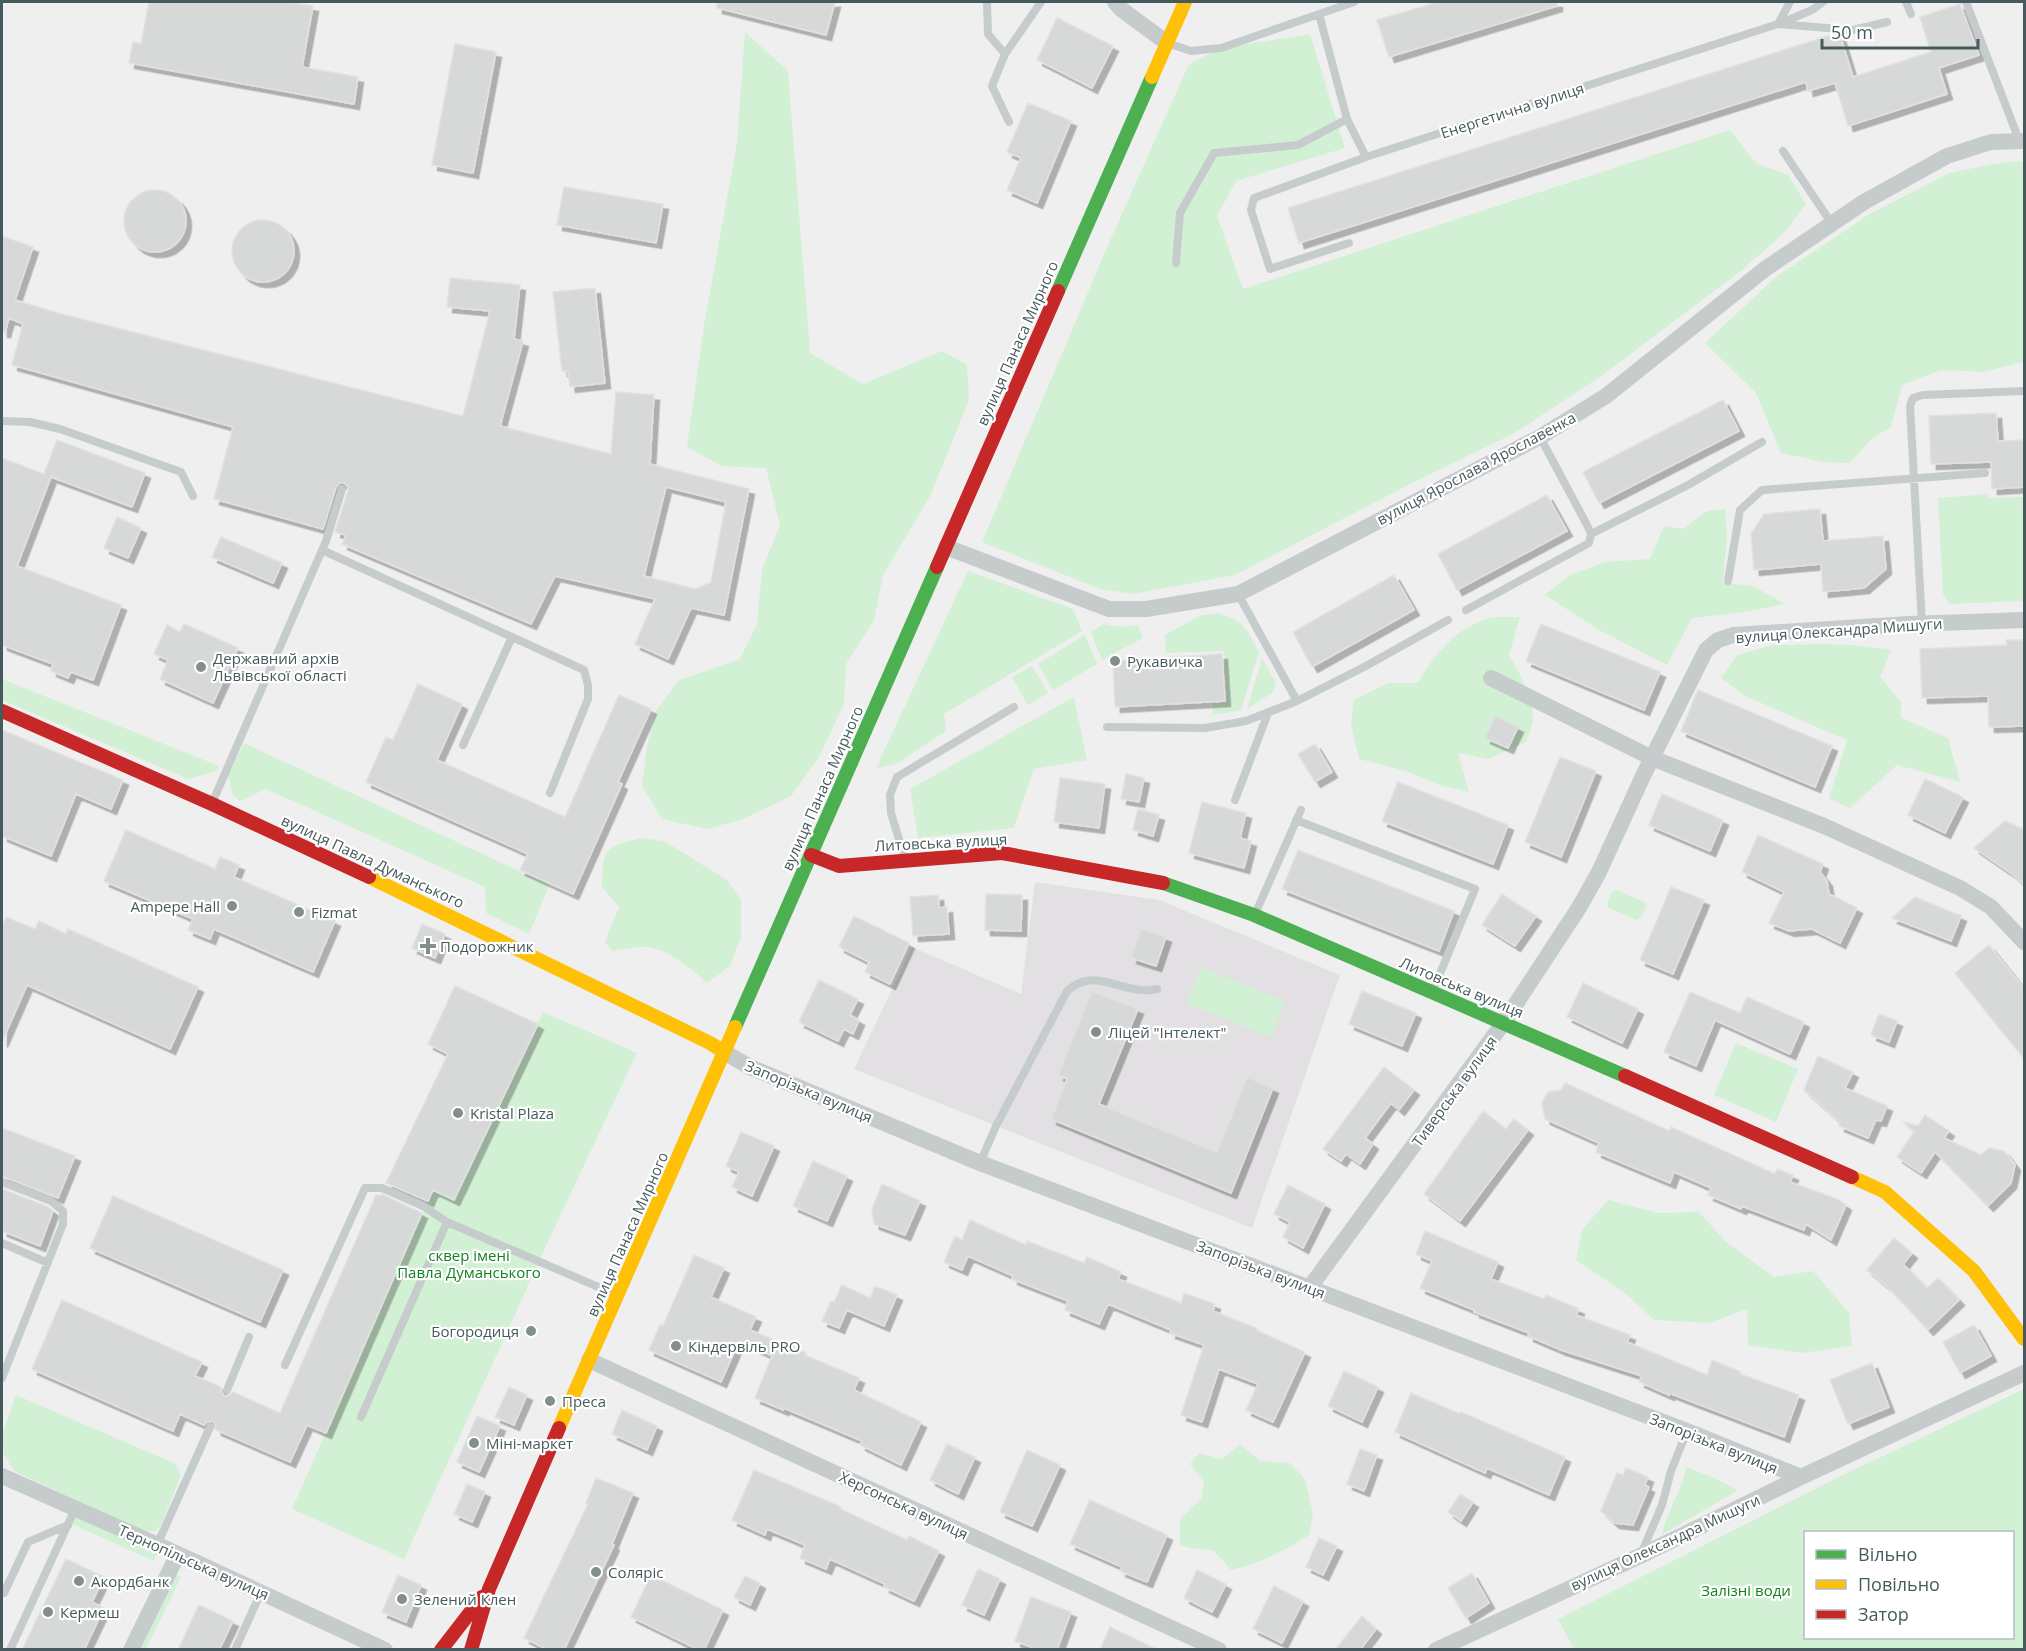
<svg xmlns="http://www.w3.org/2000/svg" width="2026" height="1651" font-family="'Open Sans',sans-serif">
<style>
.education{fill:#e2e0e2}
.green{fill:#d2f0d3;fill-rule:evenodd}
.building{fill:#d7d8d8;stroke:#e1e1e2;stroke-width:1.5;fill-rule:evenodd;filter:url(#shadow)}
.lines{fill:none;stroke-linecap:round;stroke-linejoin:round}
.lane{stroke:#c6cbcc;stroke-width:8}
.street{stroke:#c6cbcc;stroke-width:16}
.fast{stroke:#4caf50;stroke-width:14}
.slow{stroke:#ffc107;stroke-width:14}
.jam{stroke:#c62828;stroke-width:14}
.poi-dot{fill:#828e90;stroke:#fff;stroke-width:2}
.labels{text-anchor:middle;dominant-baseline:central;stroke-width:4.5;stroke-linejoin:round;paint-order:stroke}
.street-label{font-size:15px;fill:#465a5d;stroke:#fff}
.poi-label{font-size:15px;fill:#465a5d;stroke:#fff;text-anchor:start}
.park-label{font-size:15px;fill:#128223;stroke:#fff}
</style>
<defs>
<filter id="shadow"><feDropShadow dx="5.5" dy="5.5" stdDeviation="0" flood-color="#0004"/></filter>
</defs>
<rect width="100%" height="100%" fill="#f0efef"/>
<path class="education" d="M1035,882L1159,900L1340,975L1252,1228L854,1069L912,947L1021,994Z"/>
<path class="green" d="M745,32L788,71L810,353L863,384L942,351L967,365L969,400L930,496L883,575L874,620L846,664L844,704L819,757L791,796L743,819L707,829L662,819L642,786L647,746L656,711L679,680L740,659L757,624L762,570L780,525L766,468L722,466L687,447L704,325L737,143Z
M1310,34L1345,148L1236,181L1217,216L1243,289L1730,130L1756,163L1788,175L1806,204L1785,232L1742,270L1597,379L1513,434L1416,481L1235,575L1133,594L1100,589L982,542L1108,245L1189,64L1221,48Z
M2017,161L2024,163V362L1982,372L1941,370L1902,385L1891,427L1871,439L1850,463L1823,462L1781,453L1756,393L1705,343L1776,277L1868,215L1949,173L1993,164Z
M1988,494V498L2024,497V601L1950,604L1943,594L1938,498Z
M1725,509L1727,535L1723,583L1753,586L1785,604L1739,613L1692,618L1667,665L1601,631L1545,595L1570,575L1605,562L1650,559L1664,526L1683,529L1707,511Z
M968,571L1073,609L1082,631L944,714L946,731L896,764L876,768Z
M1218,613C1246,622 1246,628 1259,652L1241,710L1213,715L1212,703L1227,702L1224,651L1166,653L1165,635L1199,616Z
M1520,617L1509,656C1519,669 1534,703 1533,719C1532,727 1528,735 1526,742L1488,759L1458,753L1469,792L1439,785L1406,771L1359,759L1351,723L1354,700L1388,683H1418C1433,655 1459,625 1491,618C1500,616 1511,617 1520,617Z
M1104,624L1121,627L1138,625L1143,638L1102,660L1091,632Z
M1085,635L1097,664L1053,690L1038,664Z
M1816,644L1853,645L1891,650L1880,677L1901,702V718L1948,738L1960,782L1897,765L1850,808L1829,799L1847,740L1745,696L1721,678L1737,655L1773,645Z
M1262,658L1276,683L1273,692L1247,709Z
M1032,666L1048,693L1028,705L1012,677Z
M2,679L219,766L216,771L188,779L2,700Z
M1074,697L1087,760L1034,769L1014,828L918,838L910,789Z
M244,743L549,885L529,934L486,913L485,887L266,789L240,801L233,795L228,776Z
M640,838L664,841L727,880L741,900V937L730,966L707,983C688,966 664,945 637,947C629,948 621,950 613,951L605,942L619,907L602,887C603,850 604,847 640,838Z
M1617,890L1644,902L1646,907L1641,917L1636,920L1609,908L1607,904L1611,893Z
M1201,967L1285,1001L1271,1037L1187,1003Z
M543,1012L637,1053L552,1233L404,1559L292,1509L433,1190L454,1200Z
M1736,1043L1798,1069L1776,1122L1714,1095Z
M1608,1200L1659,1213L1699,1212L1726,1242L1774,1277L1813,1271L1849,1313L1852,1346L1802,1353L1748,1345L1747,1309L1709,1323L1654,1320L1625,1293L1576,1260L1582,1230Z
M2024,1389V1649H1574L1558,1619L1847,1473ZM1806,1532H2012V1638H1806Z
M16,1395L174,1463L180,1471V1477L161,1525L155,1531L144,1532L14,1471L4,1454L2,1435Z
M1240,1444L1260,1461L1290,1463L1305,1479L1313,1515L1309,1535C1284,1551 1260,1564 1231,1570L1213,1550L1190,1548L1180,1545V1519L1201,1499L1204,1482L1190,1464L1199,1453L1222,1459Z
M1686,1467L1710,1476L1738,1490L1662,1535C1667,1510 1682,1491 1686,1467Z
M77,1512L160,1549L154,1561L72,1524Z
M171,1573L181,1577L146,1649L134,1650Z"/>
<path class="building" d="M149,2H288L313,6L302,67L358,77L354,104L129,63L133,42L141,44Z
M717,2H835L826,35L717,8Z
M1438,2H1557V6L1389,57L1377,20Z
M1960,4L1979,55L1939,68L1947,94L1848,126L1835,83L1808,91L1806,82L1299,243L1288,208L1831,35H1840L1853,77L1931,52L1920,17Z
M1057,18L1113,46L1092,88L1037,60Z
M455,44L496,52L473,173L432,165Z
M1028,103L1071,121L1037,203L1007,190L1021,158L1007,152Z
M564,187L663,204L656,243L557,225Z
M124 221a31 31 0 1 1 62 0a31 31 0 1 1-62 0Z
M232 251a31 31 0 1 1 62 0a31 31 0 1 1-62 0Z
M2,236L33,247L15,300L54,312L463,416L490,311L447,307L450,278L520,285L514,339L523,341L500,426L611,454L616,392L654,395L650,464L749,489L724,615L691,608L668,659L635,644L655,599L555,576L531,624L342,544L346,535L335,532L348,491V487L344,483H340L336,487L323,529L214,499L233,427L12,365L23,324L9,318L5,332H2ZM666,487L726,502L711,582L696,589L644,576Z
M595,288L605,383L570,387L568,371H562L553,292Z
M1723,400L1739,431L1599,503L1583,472Z
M1996,413L1998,441L2025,440V487L1992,489L1991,462L1931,464L1929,416Z
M57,440L145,473L132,507L51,477L17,566L121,605L93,680L71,672L68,678L51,671L53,664L2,645V458L44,474Z
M1547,495L1567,531L1457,590L1438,554Z
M1820,509L1823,541L1883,536L1886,569L1864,588L1823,592L1821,564L1754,570L1751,534L1764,514Z
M117,517L141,528L128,558L104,548Z
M221,537L282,563L273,583L212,557Z
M1394,575L1414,610L1312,667L1293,632Z
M184,624L238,648L213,703L160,679L168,660L154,654L167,625L180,632Z
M1541,624L1660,672L1644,710L1526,661Z
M2006,640H2025V726L1989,727L1988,696L1922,698L1920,649L2007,645Z
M1222,654L1225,701L1115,707L1113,661Z
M418,684L462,704L437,760L565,817L619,695L651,709L618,782L622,784L573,894L520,870L528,854L366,782L386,737L393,740Z
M1698,690L1832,746L1815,787L1681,731Z
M1495,716L1518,727L1508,748L1485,738Z
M2,730L123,780L111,809L76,794L51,856L2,836Z
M1315,744L1332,772L1315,782L1298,754Z
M1560,757L1596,771L1561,857L1525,842Z
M1126,774L1144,778L1139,802L1121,799Z
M1060,778L1105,784L1099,828L1054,822Z
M1925,779L1963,797L1945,833L1908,815Z
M1398,782L1508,825L1493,864L1382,821Z
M1662,794L1723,820L1710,851L1649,825Z
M1202,802L1246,813L1240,838L1251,841L1244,868L1189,853Z
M1138,809L1159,815L1153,836L1133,830Z
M2005,821L2025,830V885L2012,874L1974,848Z
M126,830L215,869L220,857L239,865L234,877L335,921L313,972L214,929L210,939L188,930L193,919L104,881Z
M1758,835L1823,864L1820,872L1827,881L1829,894L1857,908L1840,943L1812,929L1789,931L1769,923L1784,892L1742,872Z
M1298,850L1454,911L1439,951L1282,889Z
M1671,887L1704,900L1673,974L1640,960Z
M986,894L1022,895L1021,931L985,930Z
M1502,894L1536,916L1515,946L1482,925Z
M938,895L939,908L947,907L949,934L913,936L910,897Z
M1915,897L1961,916L1951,941L1892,918Z
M854,916L909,943L890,984L865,972L869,962L839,947Z
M6,917L35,929L39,921L66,934L68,929L198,987L170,1049L27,985L2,1042V927Z
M422,924L445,934L435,958L412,948Z
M1141,928L1166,937L1156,966L1131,958Z
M1989,945L2025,990V1060L1955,973Z
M819,980L858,999L850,1015L859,1020L853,1034L844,1029L838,1041L799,1022Z
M1583,983L1638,1009L1622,1043L1567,1017Z
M455,986L538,1024L454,1200L433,1190L428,1201L386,1183L448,1054L428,1044Z
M1092,991L1138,1009L1099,1104L1217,1152L1247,1077L1273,1088L1231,1193L1051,1119L1067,1079L1058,1075Z
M1362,991L1416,1013L1402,1046L1349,1024Z
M1690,992L1740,1013L1747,997L1804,1022L1790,1054L1715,1020L1696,1066L1664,1052Z
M1879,1014L1897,1021L1889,1042L1871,1035Z
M1818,1056L1853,1072L1845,1088L1887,1106L1881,1121L1876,1120L1868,1138L1839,1126L1840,1122L1804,1090Z
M1384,1067L1414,1090L1399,1110L1391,1103L1365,1138L1373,1144L1360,1164L1346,1154L1341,1161L1323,1149Z
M1565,1083L1669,1131L1671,1127L1775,1174L1777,1169L1793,1175L1790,1182L1837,1199L1846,1205L1831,1240L1806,1224L1804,1230L1742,1206L1741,1209L1708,1195L1711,1188L1674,1172L1670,1183L1596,1152L1599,1143L1545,1119L1542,1103L1548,1092L1561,1090Z
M1483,1111L1506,1129L1514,1119L1528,1130L1460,1221L1424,1194Z
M1925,1115L1949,1131L1944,1138L1981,1155L1989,1148L2004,1151L2015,1165L2011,1183L1988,1206L1935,1152L1921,1173L1897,1157L1914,1132L1904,1122L1918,1126Z
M2,1128L75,1156L58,1198L2,1176Z
M741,1132L774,1146L752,1196L732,1187L739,1172L726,1166Z
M813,1161L847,1176L827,1221L793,1206Z
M882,1184L920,1201L905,1235L874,1224L872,1209Z
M1288,1185L1325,1204L1303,1248L1283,1237L1290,1222L1274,1214Z
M2,1189L48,1207L53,1211L40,1246L2,1231Z
M381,1194L422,1213L326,1433L307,1425L290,1462L216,1430L215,1424L212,1421L207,1422L204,1425L180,1414L173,1431L32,1369L62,1300L202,1362L195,1376L221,1387V1391L224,1396H228L233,1392L280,1413L376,1195L380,1196Z
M113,1196L283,1270L260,1322L90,1248Z
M970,1220L1026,1245L1027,1241L1084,1263L1087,1257L1121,1272L1118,1279L1181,1303L1184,1293L1215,1304L1213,1311L1256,1328V1330L1305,1352L1273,1422L1246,1410L1258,1384L1219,1369L1202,1422L1181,1415L1204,1345L1170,1333L1171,1330L1108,1304L1099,1324L1065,1310L1068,1301L1012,1279L1013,1276L968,1256L962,1270L944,1262L955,1236L962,1240Z
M1425,1231L1498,1262L1491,1279L1544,1299L1546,1295L1579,1309L1576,1315L1630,1335L1627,1342L1707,1375L1712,1360L1741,1372L1740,1374L1799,1395L1784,1437L1669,1393V1395L1639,1382L1642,1376L1561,1350L1528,1336L1529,1333L1474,1312V1310L1420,1288L1432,1261L1416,1254Z
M1894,1238L1912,1253L1903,1264L1927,1288L1938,1278L1959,1300L1928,1330L1889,1288L1867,1270Z
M694,1255L724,1268L711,1297L756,1317L750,1330L806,1353L805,1355L859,1378L854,1390L921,1422L901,1465L860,1445L862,1441L784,1408L783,1410L755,1398L772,1356L739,1341L721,1382L649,1350L660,1325L663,1326Z
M842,1285L870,1298L875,1286L897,1295L884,1326L847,1310L839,1328L822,1321L831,1301L834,1302Z
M1974,1325L1991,1356L1960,1373L1943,1342Z
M1872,1363L1889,1407L1848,1424L1830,1380Z
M1344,1371L1378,1387L1362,1422L1328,1406Z
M509,1387L527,1395L514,1425L495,1417Z
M1411,1393L1460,1414L1461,1412L1565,1457L1549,1495L1487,1468L1485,1473L1395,1432Z
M622,1410L657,1426L647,1450L612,1434Z
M477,1416L500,1426L479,1472L457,1462Z
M947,1444L975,1457L958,1494L930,1480Z
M1360,1449L1377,1455L1364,1491L1347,1484Z
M1027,1450L1060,1465L1032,1526L1000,1512Z
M1626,1468L1648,1477L1645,1485L1649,1487L1633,1525L1614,1523L1601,1511L1617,1473L1623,1475Z
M754,1470L841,1507L840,1509L907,1540L909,1536L939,1551L914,1601L884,1587L885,1584L830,1559L826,1569L800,1558L805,1545L767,1529L765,1535L732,1520Z
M596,1478L633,1493L612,1544L614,1545L564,1650H548L524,1638L588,1504L586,1503Z
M467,1484L485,1492L472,1522L454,1514Z
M1460,1494L1473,1502L1461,1521L1448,1512Z
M1090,1500L1167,1535L1147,1582L1120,1571L1122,1567L1070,1544Z
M1319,1538L1337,1546L1323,1575L1306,1567Z
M66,1559L104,1577L92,1602L104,1608L84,1650H22Z
M978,1569L1000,1579L984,1615L962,1605Z
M1197,1570L1226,1584L1212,1612L1184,1598Z
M1472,1573L1489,1603L1466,1618L1448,1588Z
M398,1575L421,1585L406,1622L382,1612Z
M651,1575L723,1610L704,1650H699L631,1617Z
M745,1576L760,1583L750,1605L734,1597Z
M1274,1586L1303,1601L1282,1643L1253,1629Z
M1031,1597L1071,1612L1057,1650H1039L1015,1641Z
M199,1605L233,1621L219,1650H178Z
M1362,1616L1376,1629L1360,1650H1335Z
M1110,1627L1158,1650H1100Z"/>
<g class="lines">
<path class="lane" d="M987,2L988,34L1005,54
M1906,2L1911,14
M1966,2L2019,140
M1319,14L1347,119L1366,157
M1781,23L1812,10L1823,2
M1778,24L1853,30L1887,22
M1170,44L1191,51L1221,48L1354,2
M1009,122L992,86L1005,54L1041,2
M1783,151L1832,224
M1349,243L1270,269L1251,210L1254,198L1366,157L1778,24L1790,2
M1176,263L1180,213L1214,153L1298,145L1347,119
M2,421L30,422L60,429L181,472L193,496
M1591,534L1688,485L1762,442
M322,550L584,670L588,685V699L550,793
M1728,581L1740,510L1762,490L1985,473
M1238,594L1297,701L1366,666L1448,620
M1466,610L1589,543L1591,534L1587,525L1540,437
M1922,624L1910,406L1913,398L1923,395L2024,391
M1107,727L1205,728L1246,721L1297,701
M463,745L512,637
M1235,800L1268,713
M213,801L326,541L342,489
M1296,820L1475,889L1434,988
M905,859L891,813L890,795L897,777L1014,707
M1256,912L1301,810
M980,1163L996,1126L1067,991C1096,964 1124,997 1157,989
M2,1182L51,1201L63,1211V1224L2,1378
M2,1243L48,1263
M285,1365L365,1188H382L423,1206L447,1222L617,1295
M227,1390L249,1337
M361,1417L447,1222
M157,1545L210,1427
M1641,1554L1662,1505L1671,1471L1687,1431
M2,1593H4L28,1542L68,1525
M10,1650L75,1509
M235,1650L261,1592"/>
<path class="street" d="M1115,2L1121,9L1167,43
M946,547L1109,609H1146L1238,594L1540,437L1606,396L1765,269L1864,202L1947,156L1991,142L2024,141
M1491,678L1652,758L1824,826L1960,888L1991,907L2024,942
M724,1052L750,1067L980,1163L1687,1431L1801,1477
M1310,1287L1504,1022L1580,906L1599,872L1643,776L1706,650L1718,640L1733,635L1909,624L2024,620
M589,1360L1219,1650
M2,1476L178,1554L385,1650
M131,1650L178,1554
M1436,1650L1640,1556L1801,1477L2024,1373"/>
<path class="fast" d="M1058,291L1152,77
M1163,883L1254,915L1625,1076
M735,1027L937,567"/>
<path class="slow" d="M1152,77L1185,2
M369,877L710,1043L724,1052
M1852,1177L1885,1192L1974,1271L2024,1339
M559,1428L735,1027"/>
<path class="jam" d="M937,567L1058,291
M2,711L212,804L369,877
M811,855L839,866L1002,853L1163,883
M1625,1076L1852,1177
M441,1650L482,1597
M471,1650L489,1589L559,1428"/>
</g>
<g class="poi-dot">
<circle cx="1115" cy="661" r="6"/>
<circle cx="201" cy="667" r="6"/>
<circle cx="232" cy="906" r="6"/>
<circle cx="299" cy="912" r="6"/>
<path d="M425 937h6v6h6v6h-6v6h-6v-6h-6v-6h6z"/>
<circle cx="1096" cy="1032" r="6"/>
<circle cx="458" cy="1113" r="6"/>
<circle cx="531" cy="1331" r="6"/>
<circle cx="676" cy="1346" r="6"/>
<circle cx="550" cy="1401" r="6"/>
<circle cx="474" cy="1443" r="6"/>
<circle cx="596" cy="1572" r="6"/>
<circle cx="79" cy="1581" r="6"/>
<circle cx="402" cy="1599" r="6"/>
<circle cx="48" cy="1612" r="6"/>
</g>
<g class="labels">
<g class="street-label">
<text transform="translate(1512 110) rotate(-18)">Енергетична вулиця</text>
<text transform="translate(1017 343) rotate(-66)">вулиця Панаса Мирного</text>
<text transform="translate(1476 468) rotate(-28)">вулиця Ярослава Ярославенка</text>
<text transform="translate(1839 630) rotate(-4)">вулиця Олександра Мишуги</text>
<text transform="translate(822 788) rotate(-66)">вулиця Панаса Мирного</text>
<text transform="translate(941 842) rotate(-3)">Литовська вулиця</text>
<text transform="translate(373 861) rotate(25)">вулиця Павла Думанського</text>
<text transform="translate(1462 987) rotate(23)">Литовська вулиця</text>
<text transform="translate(809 1091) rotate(23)">Запорізька вулиця</text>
<text transform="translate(1454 1091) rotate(-54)">Тиверська вулиця</text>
<text transform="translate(627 1234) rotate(-66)">вулиця Панаса Мирного</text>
<text transform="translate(1261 1269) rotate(21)">Запорізька вулиця</text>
<text transform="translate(1714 1443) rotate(22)">Запорізька вулиця</text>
<text transform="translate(904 1505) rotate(25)">Херсонська вулиця</text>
<text transform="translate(1665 1542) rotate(-25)">вулиця Олександра Мишуги</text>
<text transform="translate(194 1562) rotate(24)">Тернопільська вулиця</text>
</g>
<g class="poi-label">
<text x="213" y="658">Державний архів<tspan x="213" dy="17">Львівської області</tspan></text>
<text x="1127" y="661">Рукавичка</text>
<text x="220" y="906" text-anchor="end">Ampepe Hall</text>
<text x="311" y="912">Fizmat</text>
<text x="440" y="946">Подорожник</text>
<text x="1108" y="1032">Ліцей "Інтелект"</text>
<text x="470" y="1113">Kristal Plaza</text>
<text x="519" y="1331" text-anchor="end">Богородиця</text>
<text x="688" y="1346">Кіндервіль PRO</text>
<text x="562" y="1401">Преса</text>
<text x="486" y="1443">Міні-маркет</text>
<text x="608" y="1572">Соляріс</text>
<text x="91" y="1581">Акордбанк</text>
<text x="414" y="1599">Зелений Клен</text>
<text x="60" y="1612">Кермеш</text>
</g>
<g class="park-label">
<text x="469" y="1255">сквер імені<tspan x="469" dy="17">Павла Думанського</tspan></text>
<text x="1746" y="1590">Залізні води</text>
</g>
</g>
<rect width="2026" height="1651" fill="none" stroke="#465a5d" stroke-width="6"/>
<rect x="1804" y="1531" width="210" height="108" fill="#ffffff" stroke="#b5bdbe" stroke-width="1.5"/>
<rect x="1816" y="1550" width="30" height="9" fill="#4caf50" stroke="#b5bdbe" stroke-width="1.5"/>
<text x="1858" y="1561" font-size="18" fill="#465a5d">Вільно</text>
<rect x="1816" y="1580" width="30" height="9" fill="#ffc107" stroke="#b5bdbe" stroke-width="1.5"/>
<text x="1858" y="1591" font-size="18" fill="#465a5d">Повільно</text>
<rect x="1816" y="1610" width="30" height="9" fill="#c62828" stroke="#b5bdbe" stroke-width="1.5"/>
<text x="1858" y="1621" font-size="18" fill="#465a5d">Затор</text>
<path d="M1822 39v9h156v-9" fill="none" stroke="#465a5d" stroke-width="3"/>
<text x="1831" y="39" font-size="18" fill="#465a5d" stroke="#ffffff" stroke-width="4.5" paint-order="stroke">50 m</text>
</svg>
